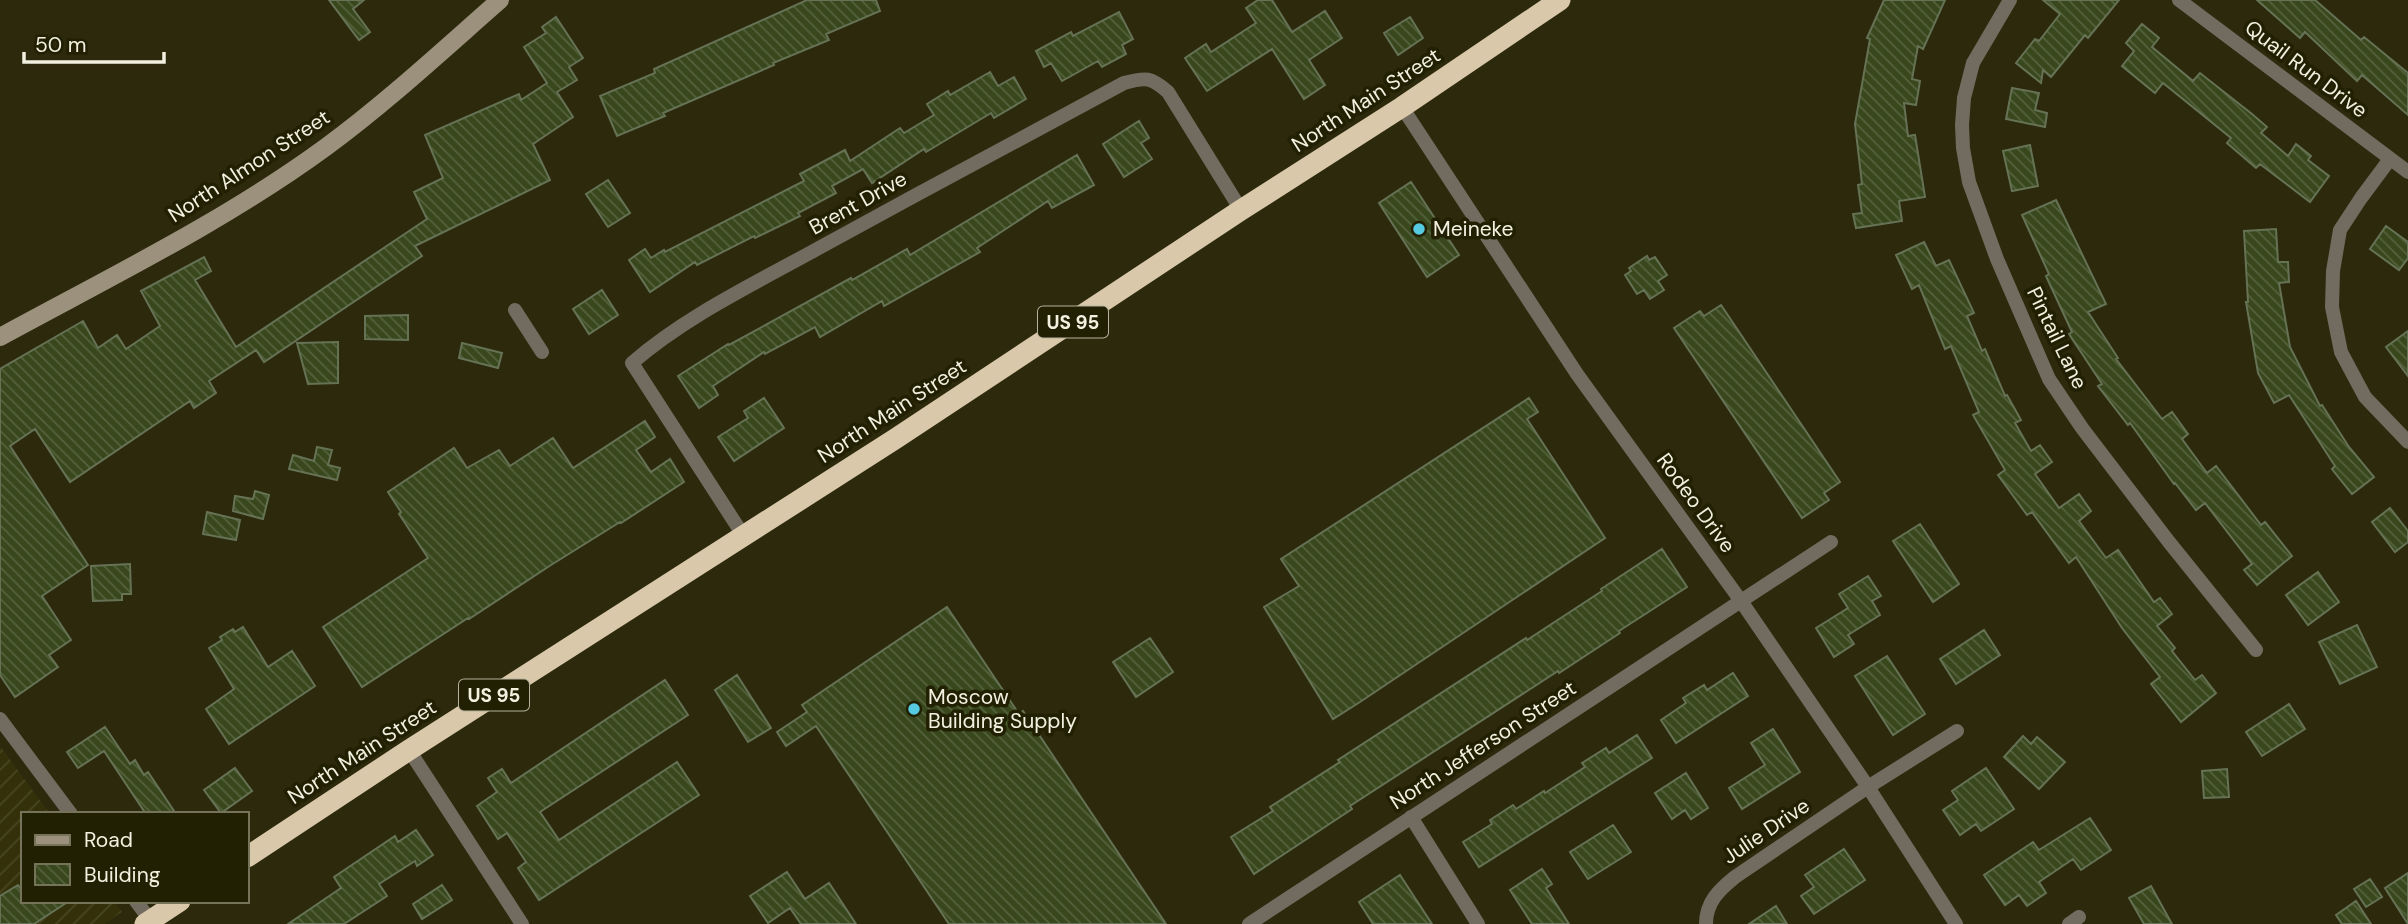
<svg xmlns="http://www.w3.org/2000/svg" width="2408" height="924" font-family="'DM Sans',sans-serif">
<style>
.industrial{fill:url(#industrial-furrows)}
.building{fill:url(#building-back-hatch);stroke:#667255;stroke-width:2}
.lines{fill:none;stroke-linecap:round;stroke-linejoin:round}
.street{stroke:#726b5f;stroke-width:14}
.secondary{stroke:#9c917d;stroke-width:18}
.highway{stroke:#d9c8a9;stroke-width:21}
.poi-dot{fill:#55cae0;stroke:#222003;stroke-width:2.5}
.labels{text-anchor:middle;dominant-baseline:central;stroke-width:7;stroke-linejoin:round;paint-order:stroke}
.shield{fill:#222003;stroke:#b4b29e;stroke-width:2}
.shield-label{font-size:19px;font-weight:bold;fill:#f2f1e0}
.street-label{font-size:21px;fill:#f2f1e0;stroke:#222003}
.poi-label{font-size:21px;fill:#f2f1e0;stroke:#222003;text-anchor:start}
</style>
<defs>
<pattern id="industrial-furrows" width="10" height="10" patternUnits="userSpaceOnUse" patternTransform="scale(1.75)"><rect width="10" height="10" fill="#34310a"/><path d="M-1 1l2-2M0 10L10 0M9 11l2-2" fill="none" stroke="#484522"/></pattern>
<pattern id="building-back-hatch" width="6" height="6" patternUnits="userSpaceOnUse" patternTransform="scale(1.75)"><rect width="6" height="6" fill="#38471c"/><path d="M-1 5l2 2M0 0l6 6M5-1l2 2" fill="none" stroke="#55623d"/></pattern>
</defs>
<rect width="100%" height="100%" fill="#2c290c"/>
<path class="industrial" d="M0,746L50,814H23V901H114L122,912L104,924H0Z"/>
<path class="building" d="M329,0H364L353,9L370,32L359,40Z
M807,0H876L880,11L826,34L829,40L773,63L774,65L663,113L665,116L617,136L600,96L655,73L654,69Z
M1258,0H1272L1292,32L1325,11L1342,38L1309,60L1325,85L1304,99L1272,49L1207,91L1185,58L1206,44L1211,52L1256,23L1246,8Z
M1884,0H1945L1923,49L1918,46L1912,79L1920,81L1916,105L1904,103L1908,136L1915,135L1925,197L1899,201L1902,221L1856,228L1853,214L1862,213L1858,185L1862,184L1855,124L1870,39L1867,38Z
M2043,0H2119L2088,38L2085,35L2051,77L2043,70L2041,83L2016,63L2035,39L2039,41L2060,14Z
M2257,0H2315L2361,40L2364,37L2408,73V115L2362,75L2357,81L2305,32L2300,38Z
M1119,12L1133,39L1122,45L1126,54L1102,67L1098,61L1062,81L1051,63L1044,67L1036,51L1071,32L1073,36Z
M556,17L583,58L569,67L577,80L557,92L573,117L533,144L550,180L415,246L422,256L264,362L256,350L209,381L216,393L194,408L190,401L70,482L35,429L10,446L88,565L42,596L71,640L49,655L58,667L15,697L0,675V369L83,321L98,348L117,335L126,349L160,326L141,291L204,257L211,271L195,280L236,347L427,219L414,192L443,178L425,135L519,94L521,100L547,83L524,47L546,33L542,27Z
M1410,17L1423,38L1398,55L1384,33Z
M2142,24L2159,38L2152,47L2193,81L2200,73L2252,114L2267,127L2261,133L2288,156L2296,144L2311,156L2308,160L2329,176L2310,202L2260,164L2256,168L2227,143L2231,138L2163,83L2155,93L2122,66L2134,51L2126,43Z
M990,72L998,86L1014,77L1026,99L994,118L991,113L926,152L924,149L872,183L863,169L832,186L836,193L798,213L800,216L755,238L754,236L697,265L695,262L650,292L629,260L645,249L651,258L664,250L665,252L804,181L800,174L845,150L850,161L900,128L904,133L934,115L927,104L948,91L950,95Z
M2012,88L2039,93L2035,110L2047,113L2045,127L2006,119Z
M1139,121L1149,138L1141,143L1152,159L1124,177L1103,144Z
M2030,145L2038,186L2012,191L2003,151Z
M1077,155L1094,185L1052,208L1048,201L977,248L980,252L884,306L882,301L820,337L815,327L765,354L764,352L713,386L718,395L699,408L678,376L728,344L729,345L851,278L852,280L907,249L910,255Z
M608,180L630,213L608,227L586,194Z
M1411,182L1459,255L1427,277L1379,203Z
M2056,200L2106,304L2088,312L2118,358L2116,359L2162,419L2172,412L2188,434L2182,439L2207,473L2216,466L2261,525L2265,522L2292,556L2257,585L2244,570L2252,564L2205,503L2196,510L2175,483L2174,484L2130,423L2128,425L2098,386L2102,384L2069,334L2072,332L2046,276L2049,274L2022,215Z
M2386,226L2408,242V258L2399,270L2370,249Z
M2276,229L2278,262H2288L2289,282L2279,283L2290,347L2320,406L2322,405L2349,447L2374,477L2352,494L2332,469L2335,466L2289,395L2274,403L2258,373L2246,302H2248L2244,231Z
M1924,242L1936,266L1949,260L1974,313L1967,316L1982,351L1985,349L2005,396L2007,395L2021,420L2015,423L2031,451L2040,445L2052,462L2035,474L2059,508L2079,494L2091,511L2079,521L2106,558L2118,550L2154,602L2160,598L2172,614L2157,626L2175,648L2172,651L2195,680L2202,675L2216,693L2181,722L2151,684L2160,677L2122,628L2076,557L2069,563L2032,512L2027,515L1998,475L2005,470L1973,415L1979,412L1951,346L1945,349L1919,285L1912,289L1896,255Z
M1647,256L1649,260L1655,257L1667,275L1658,281L1664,290L1650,299L1644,290L1637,294L1625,275L1631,271L1629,268Z
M602,290L618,315L589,334L573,309Z
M1721,305L1840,482L1824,493L1829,500L1802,518L1674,328L1700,311L1704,316Z
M408,315V340L365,339V316Z
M2408,331V376L2386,347Z
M338,342V383L308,384L297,343Z
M462,343L502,353L498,368L459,358Z
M764,398L784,428L734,461L718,437L748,418L744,411Z
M1529,398L1538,412L1527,419L1605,538L1360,702L1333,719L1264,607L1299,586L1281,559Z
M645,421L655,437L636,450L651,472L670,459L684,482L621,523L620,522L551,565L469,619L468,618L362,687L323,627L428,558L399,514L401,512L388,492L454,448L467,468L499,450L510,466L553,438L573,468Z
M317,447L332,450L328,465L340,468L337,480L289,469L293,455L314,461Z
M255,491L269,495L263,519L233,511L235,496L253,499Z
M2390,508L2408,531V542L2395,552L2372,522Z
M207,512L240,520L236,540L203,534Z
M1920,524L1959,584L1933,602L1893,541Z
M1662,549L1687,587L1619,631L1620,633L1559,673L1558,671L1350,806L1352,809L1254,874L1231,837L1273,811L1270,807L1340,762L1338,760L1526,638L1527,640L1602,591L1601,589Z
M130,564L131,594H122V600L93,601L91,566Z
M2318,572L2339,602L2308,625L2286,595Z
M1868,576L1881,596L1872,601L1880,615L1848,635L1854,644L1834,657L1816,628L1848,608L1839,594Z
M947,607L1019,714L1023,711L1166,924H949L816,726L786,746L777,732L807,712L802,705Z
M2357,625L2377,667L2340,684L2319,642Z
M243,627L268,667L292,651L315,686L229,744L206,709L234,689L209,648L222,640L220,637L233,629L235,632Z
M1984,630L2000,655L1956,684L1940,659Z
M1150,638L1173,672L1136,697L1113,662Z
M1887,656L1925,714L1893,735L1855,676Z
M1733,673L1748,696L1676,743L1661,720L1686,703L1683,698L1704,685L1707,690Z
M737,675L771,728L748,742L715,690Z
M665,680L688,715L540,812L559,840L677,762L699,795L539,900L518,868L526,862L507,833L498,839L477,806L497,792L488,778L502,769L511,783Z
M2289,704L2305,729L2262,756L2246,732Z
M105,727L130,764L135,760L144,775L148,772L176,814H146L104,751L78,768L67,752Z
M1773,729L1800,772L1742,809L1729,788L1765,765L1751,743Z
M1637,735L1652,758L1479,867L1463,842L1492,824L1490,820L1513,805L1516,809L1544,791L1545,793L1585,767L1582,763L1606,748L1609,753Z
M2023,736L2031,744L2037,737L2065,762L2039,789L2004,757Z
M235,768L252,791L221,813L204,790Z
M1986,768L2014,809L1981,831L1976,824L1960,835L1943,810L1958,800L1952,791Z
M2227,769L2229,797L2204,798L2202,771Z
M1686,773L1708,808L1691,819L1685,810L1672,819L1655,793Z
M2090,818L2111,850L2081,870L2073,859L2039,882L2046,893L2027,906L2019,895L2005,905L1984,875L2033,842L2039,850Z
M1613,825L1631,852L1588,879L1570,852Z
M416,830L433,855L417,866L415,861L379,884L387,896L344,924H288L341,888L334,877L395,836L398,842Z
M1844,849L1865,880L1814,914L1801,896L1814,887L1805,875Z
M1542,869L1552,884L1546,888L1569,924H1532L1510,890Z
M787,872L805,899L829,883L856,924H801L790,908L768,923L750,896Z
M2408,873V924L2385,888Z
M1400,875L1432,924H1373L1359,902Z
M2370,879L2382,897L2366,907L2354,889Z
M18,885L23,892V901H69L34,924H0V896Z
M442,885L452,900L422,919L413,904Z
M2151,886L2172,924H2144L2129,898Z
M2356,901L2371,924H2342L2336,915Z
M1776,906L1787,924H1749Z"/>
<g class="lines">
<path class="street" d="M2010,0L1973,63L1964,98L1962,125L1963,148L1969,182L1997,259L2049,379L2082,428L2169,542L2256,650
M2179,0L2408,172
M1402,107L1577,374L1741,601L1868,787L1956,924
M2390,159L2361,198L2340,230L2333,271L2332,307L2341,352L2365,397L2408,442
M515,310L542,352
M743,535L632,363C686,316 754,284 817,249C919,193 1022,138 1124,83C1146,77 1151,77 1168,92L1241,210
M0,719L71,814
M409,750L522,924
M1411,817L1478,924
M136,901L153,924
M1249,924L1831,542
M1706,924C1706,902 1719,890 1735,877L1868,787L1957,731
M2069,924L2079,917"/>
<path class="secondary" d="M0,337C110,277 225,221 326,147C387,102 443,50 500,0"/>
<path class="highway" d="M247,857L409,750L895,439L1241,210L1402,107L1560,0
M145,924L180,901"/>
</g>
<g class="poi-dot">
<circle cx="1419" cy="229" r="7"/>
<circle cx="914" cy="709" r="7"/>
</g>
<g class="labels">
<g class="shield">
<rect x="1038" y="306.5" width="70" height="31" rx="5"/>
<rect x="459" y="679.5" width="70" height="31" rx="5"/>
</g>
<g class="shield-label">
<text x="1073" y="322">US 95</text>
<text x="494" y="695">US 95</text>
</g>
<g class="street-label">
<text transform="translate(2306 69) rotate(37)">Quail Run Drive</text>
<text transform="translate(1366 100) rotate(-33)">North Main Street</text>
<text transform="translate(249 166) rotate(-33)">North Almon Street</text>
<text transform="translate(858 203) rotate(-29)">Brent Drive</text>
<text transform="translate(2057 338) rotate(64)">Pintail Lane</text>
<text transform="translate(892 411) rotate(-33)">North Main Street</text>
<text transform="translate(1696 503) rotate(54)">Rodeo Drive</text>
<text transform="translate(1483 745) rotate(-33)">North Jefferson Street</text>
<text transform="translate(362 752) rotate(-33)">North Main Street</text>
<text transform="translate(1766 831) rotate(-34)">Julie Drive</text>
</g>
<g class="poi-label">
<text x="1433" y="229">Meineke</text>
<text x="928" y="697">Moscow<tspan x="928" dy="24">Building Supply</tspan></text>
</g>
</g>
<rect x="21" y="812" width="228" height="91" fill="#222003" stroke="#75745b" stroke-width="2"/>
<rect x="35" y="835" width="35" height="10" fill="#9c917d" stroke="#75745b" stroke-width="2"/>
<text x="84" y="847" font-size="21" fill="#f2f1e0">Road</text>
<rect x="35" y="864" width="35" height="21" fill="url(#building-back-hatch)" stroke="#75745b" stroke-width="2"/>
<text x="84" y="882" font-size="21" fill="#f2f1e0">Building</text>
<path d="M24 52v10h140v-10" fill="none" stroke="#f2f1e0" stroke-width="3.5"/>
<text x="35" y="52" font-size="21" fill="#f2f1e0" stroke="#222003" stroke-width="5" paint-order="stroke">50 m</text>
</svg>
